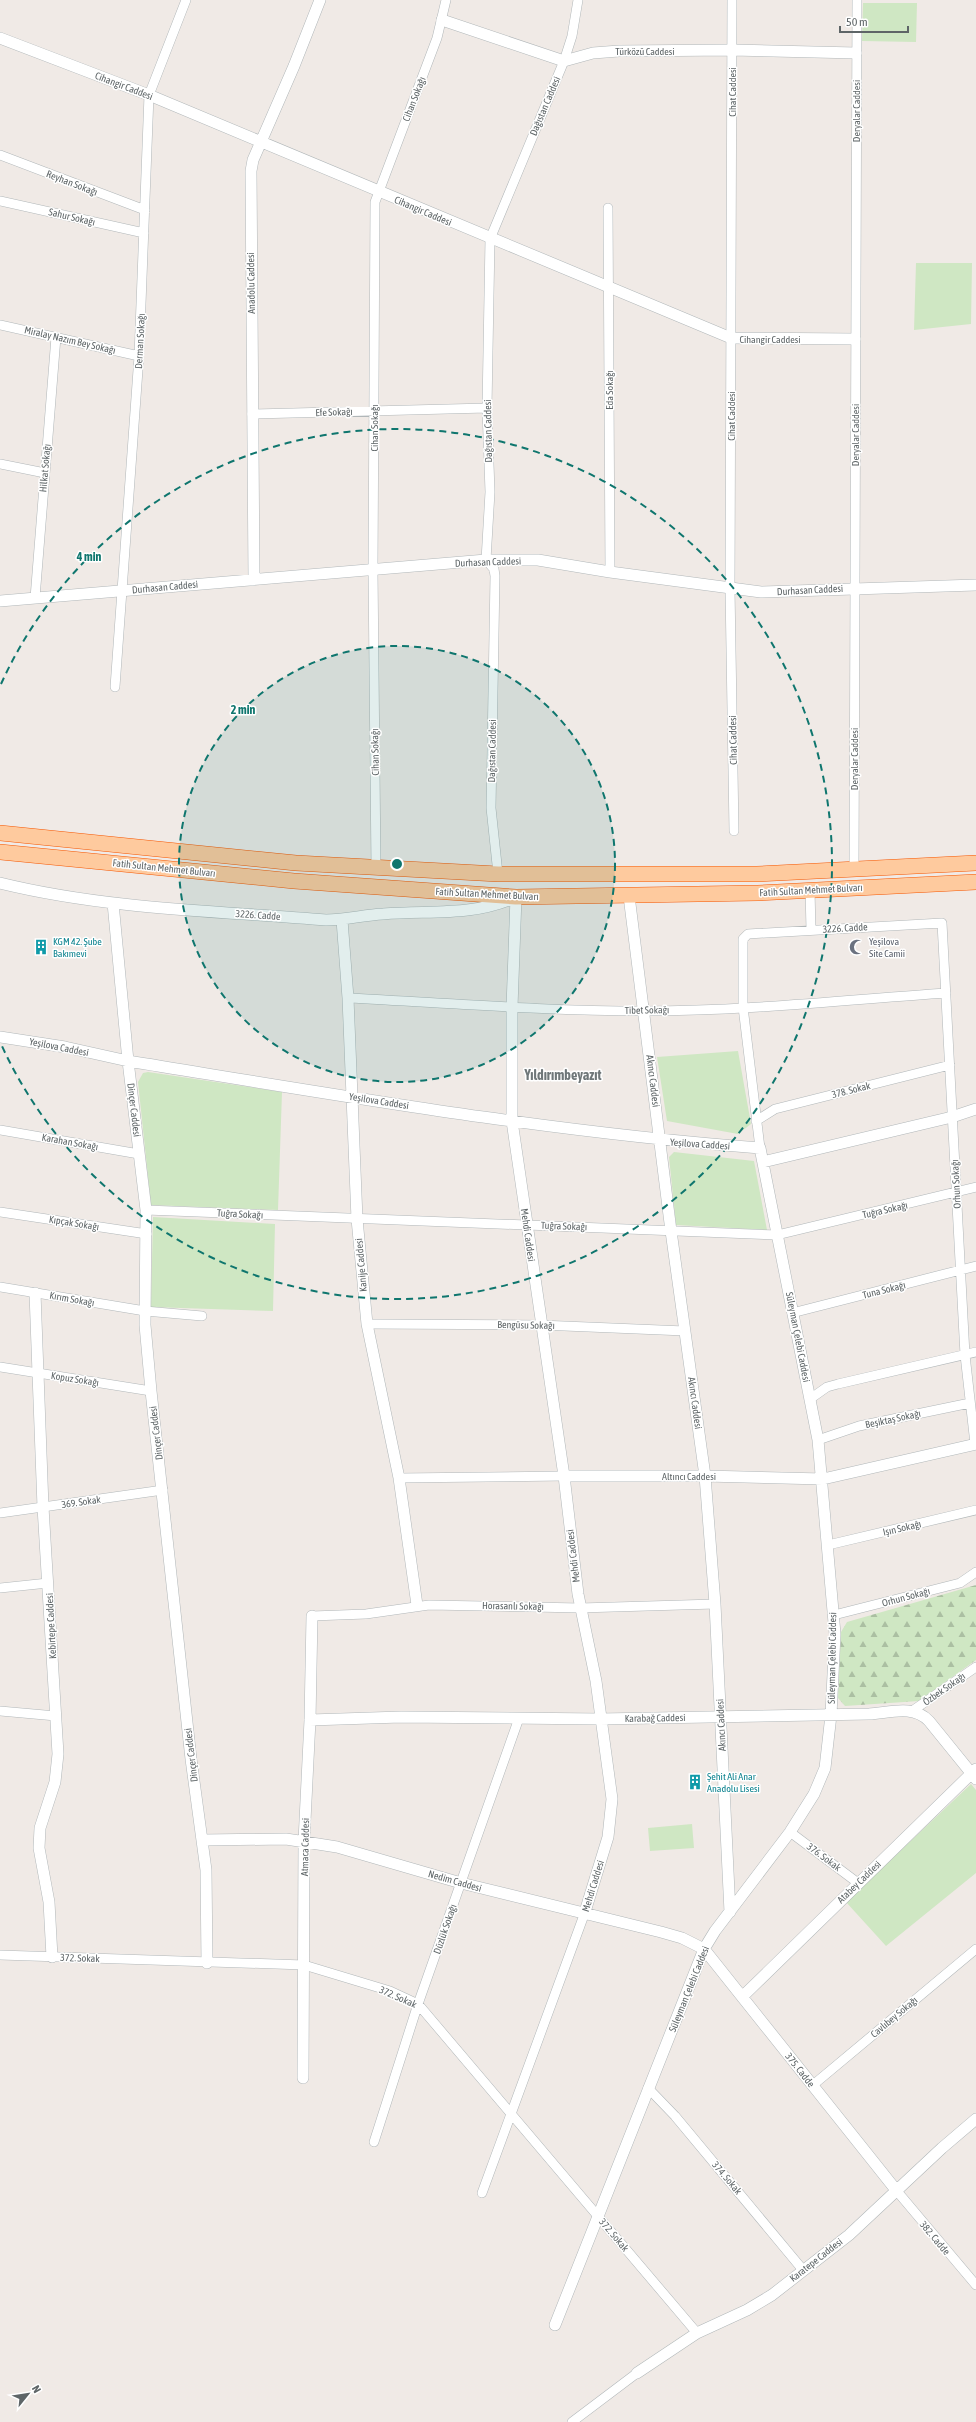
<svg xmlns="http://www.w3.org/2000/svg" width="976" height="2422" font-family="'Asap Condensed',sans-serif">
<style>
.green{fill:#cfe7c3}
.forest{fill:url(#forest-firs)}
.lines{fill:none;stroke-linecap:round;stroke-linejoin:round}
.minor-casing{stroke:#b1b7b9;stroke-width:10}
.tertiary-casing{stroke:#b1b7b9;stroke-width:12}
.trunk-casing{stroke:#f65600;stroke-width:16}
.minor{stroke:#fff;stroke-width:9}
.tertiary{stroke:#fff;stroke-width:11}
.trunk{stroke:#feca9e;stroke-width:15}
.ring{fill:none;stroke:#0f766e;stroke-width:2;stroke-dasharray:7 5}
.labels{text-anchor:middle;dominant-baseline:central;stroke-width:3;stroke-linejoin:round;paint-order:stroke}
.street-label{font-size:10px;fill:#5e6567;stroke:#fff}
.culture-label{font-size:10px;fill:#0d838f;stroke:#fff;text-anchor:start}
.worship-label{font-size:10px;fill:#5b616d;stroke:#fff;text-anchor:start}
.district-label{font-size:14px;font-weight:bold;fill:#6f7779;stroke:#fff}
.centre{fill:#0f766e;stroke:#fff;stroke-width:2}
.ring-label{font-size:12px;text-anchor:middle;font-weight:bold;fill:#0f766e;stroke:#fff;stroke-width:3;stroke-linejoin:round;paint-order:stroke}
</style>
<defs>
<pattern id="forest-firs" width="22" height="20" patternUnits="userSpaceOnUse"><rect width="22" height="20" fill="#cfe7c3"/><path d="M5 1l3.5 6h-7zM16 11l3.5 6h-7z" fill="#abbfa2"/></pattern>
</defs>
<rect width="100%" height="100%" fill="#f0eae6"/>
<path class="green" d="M863,3H917L916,42L862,41Z
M916,263H972L971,324L914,330Z
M738,1051L751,1124L738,1134L667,1121L657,1057Z
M148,1072L282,1092L278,1210L151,1205L138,1082L143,1073Z
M674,1152L754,1161L767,1230L676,1225L669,1157Z
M153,1217L275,1224L273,1311L151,1307Z
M971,1784L976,1790V1873L886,1946L846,1902Z
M692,1824L694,1848L650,1851L648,1828Z"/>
<path class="forest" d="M976,1585V1660L919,1701L845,1706L838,1698L841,1632L847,1622Z"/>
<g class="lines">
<defs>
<path id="minor" d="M732,0L730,589L734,831
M0,155L145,210
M0,201L144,233
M608,208L610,572
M0,325L139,356
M252,414L487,408
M0,464L45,473
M35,598L56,337
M115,687L139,356L149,95L186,0
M376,868L373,570L375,202L437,38L446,0
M854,869L857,0
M498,874L491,808L495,576L494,569L486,560L490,492L487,408L490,239L564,61L572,36L578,0
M810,890L811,930
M348,998C447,1003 545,1011 644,1011C745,1011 846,1000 946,993
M756,1121L775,1109L950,1065
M0,1130L139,1154
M760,1148L743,1007V939L748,934L942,923L965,1355L975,1444
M146,1210L777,1235L976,1187
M0,1212L147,1234
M0,1287L145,1311L202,1316
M792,1313L976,1266
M367,1324L540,1325L685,1331
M0,1367L151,1391
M810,1399L827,1387L838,1384L976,1352
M818,1440L859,1426L970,1403
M399,1478L564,1476
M0,1513L163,1490
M828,1545L976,1510
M0,1588L48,1583
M834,1615L960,1583L976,1572
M312,1616L366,1614L429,1605L580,1608L715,1604
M0,1711L56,1716
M912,1711L976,1667
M790,1832L858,1883
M0,1955L304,1965L390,1991L418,2004L697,2333
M813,2085L976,1949
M648,2088L675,2116L803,2270
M374,2142L418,2004L519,1718
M896,2190L976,2285
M482,2193L584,1915
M572,2422L637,2373"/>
<path id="tertiary" d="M442,20L564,61L593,53L619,51L732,50L856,53
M0,38L149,95L731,338L855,339
M254,580L251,171L253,160L294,66L320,0
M0,601L486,560H538L610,572L761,592L976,585
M0,883C106,909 217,911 326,920C345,920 364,915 383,914C431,910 471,917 516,897L512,1007V1121L564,1476L578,1594L596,1681L612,1799L608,1837L584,1915
M629,896L671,1231L705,1476L715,1604L730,1912
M113,903L128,1061L146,1210L145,1325L151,1391L191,1759L206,1870L207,1963
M342,920L348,998L357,1219L367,1324L399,1478L417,1605
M0,1037L65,1047L128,1061C338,1095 547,1132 760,1148L818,1440L835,1634L831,1715L825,1768L814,1794L790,1832L715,1931L704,1949L555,2325
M763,1162L952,1117L976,1109
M35,1293L43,1507L58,1754L55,1782L40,1828L39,1848L49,1902L52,1957
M564,1476H705L823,1479L976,1444
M310,1720L401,1717L600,1719L869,1714C889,1713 913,1704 929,1721L976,1779
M203,1840L286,1839L337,1847L461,1883L661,1932L682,1938L704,1949L896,2190
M742,1997L976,1769
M303,2078L304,1841L310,1720L312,1616
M637,2373L697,2333L747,2310L772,2295L849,2235L942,2148L976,2119"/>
<path id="trunk" d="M0,833L296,863L498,874H757L976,863
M0,852L294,881L516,897L758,893L976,882"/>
</defs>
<use href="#minor" class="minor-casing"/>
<use href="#tertiary" class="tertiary-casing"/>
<use href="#trunk" class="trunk-casing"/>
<use href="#minor" class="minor"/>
<use href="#tertiary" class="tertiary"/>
<use href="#trunk" class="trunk"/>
</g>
<circle cx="397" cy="864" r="218" fill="#0f766e" fill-opacity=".12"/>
<g class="ring">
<circle cx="397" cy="864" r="218"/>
<path d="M1 684A435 435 0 1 1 1 1044"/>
</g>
<defs>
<symbol id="building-bare" viewBox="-9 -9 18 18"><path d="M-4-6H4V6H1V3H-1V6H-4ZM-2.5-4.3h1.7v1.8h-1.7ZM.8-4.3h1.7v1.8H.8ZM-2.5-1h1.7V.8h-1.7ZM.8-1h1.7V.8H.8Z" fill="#0f9aa8" stroke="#fff" stroke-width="2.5" paint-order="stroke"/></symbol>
<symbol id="mosque-bare" viewBox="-9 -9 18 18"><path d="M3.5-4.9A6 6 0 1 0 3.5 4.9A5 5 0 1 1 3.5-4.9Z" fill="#6b7280" stroke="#fff" stroke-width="2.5" paint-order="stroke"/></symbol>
</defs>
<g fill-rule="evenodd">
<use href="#building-bare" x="30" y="936" width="22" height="22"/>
<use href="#mosque-bare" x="846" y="936" width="22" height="22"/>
<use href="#building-bare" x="684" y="1771" width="22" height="22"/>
</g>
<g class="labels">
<g class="street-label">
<text x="645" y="51">Türközü Caddesi</text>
<text transform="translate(124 86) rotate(21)">Cihangir Caddesi</text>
<text transform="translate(732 92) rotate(-90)">Cihat Caddesi</text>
<text transform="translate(414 99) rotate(-69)">Cihan Sokağı</text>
<text transform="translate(545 106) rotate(-67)">Dağıstan Caddesi</text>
<text transform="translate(856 111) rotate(-90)">Deryalar Caddesi</text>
<text transform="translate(72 183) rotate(21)">Reyhan Sokağı</text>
<text transform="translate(423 211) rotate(23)">Cihangir Caddesi</text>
<text transform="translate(72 217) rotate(13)">Sahur Sokağı</text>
<text transform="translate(251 283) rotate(-91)">Anadolu Caddesi</text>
<text x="770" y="339">Cihangir Caddesi</text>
<text transform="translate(70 340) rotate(13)">Miralay Nazım Bey Sokağı</text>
<text transform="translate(140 341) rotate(-87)">Derman Sokağı</text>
<text transform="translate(609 390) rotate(-90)">Eda Sokağı</text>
<text transform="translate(334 412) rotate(-2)">Efe Sokağı</text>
<text transform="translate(731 416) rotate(-90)">Cihat Caddesi</text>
<text transform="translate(374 428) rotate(-90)">Cihan Sokağı</text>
<text transform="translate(488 431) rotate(-91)">Dağıstan Caddesi</text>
<text transform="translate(855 435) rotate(-90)">Deryalar Caddesi</text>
<text transform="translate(45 468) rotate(-85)">Hilkat Sokağı</text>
<text transform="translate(488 562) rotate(-2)">Durhasan Caddesi</text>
<text transform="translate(165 587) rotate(-5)">Durhasan Caddesi</text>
<text transform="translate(810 590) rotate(-3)">Durhasan Caddesi</text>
<text transform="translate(733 740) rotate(-91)">Cihat Caddesi</text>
<text transform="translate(492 751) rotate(-89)">Dağıstan Caddesi</text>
<text transform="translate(375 752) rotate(-91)">Cihan Sokağı</text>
<text transform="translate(854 759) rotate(-90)">Deryalar Caddesi</text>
<text transform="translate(164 868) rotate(6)">Fatih Sultan Mehmet Bulvarı</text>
<text transform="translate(811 890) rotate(-3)">Fatih Sultan Mehmet Bulvarı</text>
<text transform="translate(487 894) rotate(3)">Fatih Sultan Mehmet Bulvarı</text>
<text transform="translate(258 915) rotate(4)">3226. Cadde</text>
<text transform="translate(845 928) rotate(-3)">3226. Cadde</text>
<text transform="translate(647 1010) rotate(-1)">Tibet Sokağı</text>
<text transform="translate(59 1047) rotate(11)">Yeşilova Caddesi</text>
<text transform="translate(653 1081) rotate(83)">Akıncı Caddesi</text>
<text transform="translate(851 1090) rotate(-14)">378. Sokak</text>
<text transform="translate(379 1101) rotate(9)">Yeşilova Caddesi</text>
<text transform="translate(134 1110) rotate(83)">Dinçer Caddesi</text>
<text transform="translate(70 1142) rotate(10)">Karahan Sokağı</text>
<text transform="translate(700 1144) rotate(4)">Yeşilova Caddesi</text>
<text transform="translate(956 1184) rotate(-93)">Orhun Sokağı</text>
<text transform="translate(885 1210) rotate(-13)">Tuğra Sokağı</text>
<text transform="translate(240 1214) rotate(3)">Tuğra Sokağı</text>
<text transform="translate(74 1223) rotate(9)">Kıpçak Sokağı</text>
<text transform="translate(564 1226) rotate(2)">Tuğra Sokağı</text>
<text transform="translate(528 1235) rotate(82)">Mehdi Caddesi</text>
<text transform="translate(361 1265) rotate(-95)">Kanije Caddesi</text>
<text transform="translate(884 1290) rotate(-14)">Tuna Sokağı</text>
<text transform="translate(72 1299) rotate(10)">Kırım Sokağı</text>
<text transform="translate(526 1325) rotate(1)">Bengüsu Sokağı</text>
<text transform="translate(798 1337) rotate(79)">Süleyman Çelebi Caddesi</text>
<text transform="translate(75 1379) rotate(9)">Kopuz Sokağı</text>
<text transform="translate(695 1403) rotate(82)">Akıncı Caddesi</text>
<text transform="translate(893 1419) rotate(-12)">Beşiktaş Sokağı</text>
<text transform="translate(156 1433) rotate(-97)">Dinçer Caddesi</text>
<text x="689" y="1476">Altıncı Caddesi</text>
<text transform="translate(81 1502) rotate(-8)">369. Sokak</text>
<text transform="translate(902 1528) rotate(-13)">Işın Sokağı</text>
<text transform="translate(573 1556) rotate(-97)">Mehdi Caddesi</text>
<text transform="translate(906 1597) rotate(-15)">Orhun Sokağı</text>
<text transform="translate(513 1606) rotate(1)">Horasanlı Sokağı</text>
<text transform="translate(51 1626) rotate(-93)">Kebirtepe Caddesi</text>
<text transform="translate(832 1658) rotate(-89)">Süleyman Çelebi Caddesi</text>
<text transform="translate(944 1689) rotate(-35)">Özbek Sokağı</text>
<text transform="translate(655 1718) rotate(-1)">Karabağ Caddesi</text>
<text transform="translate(721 1725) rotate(-93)">Akıncı Caddesi</text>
<text transform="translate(191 1755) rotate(-97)">Dinçer Caddesi</text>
<text transform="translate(305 1847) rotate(-89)">Atmaca Caddesi</text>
<text transform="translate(824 1857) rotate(37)">376. Sokak</text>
<text transform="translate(455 1881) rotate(16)">Nedim Caddesi</text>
<text transform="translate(859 1882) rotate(-44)">Atabey Caddesi</text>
<text transform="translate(593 1886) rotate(-73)">Mehdi Caddesi</text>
<text transform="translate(445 1929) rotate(-71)">Düzlük Sokağı</text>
<text transform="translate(80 1958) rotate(2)">372. Sokak</text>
<text transform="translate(689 1989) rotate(-68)">Süleyman Çelebi Caddesi</text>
<text transform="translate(398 1997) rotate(24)">372. Sokak</text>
<text transform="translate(894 2017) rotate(-40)">Cavlıbey Sokağı</text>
<text transform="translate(800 2070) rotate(52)">375. Cadde</text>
<text transform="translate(727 2178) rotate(50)">374. Sokak</text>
<text transform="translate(614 2235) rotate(50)">372. Sokak</text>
<text transform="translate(935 2238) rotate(50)">382. Cadde</text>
<text transform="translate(816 2260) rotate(-38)">Karatepe Caddesi</text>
</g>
<g class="culture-label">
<text x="53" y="941">KGM 42. Şube<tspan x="53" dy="12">Bakımevi</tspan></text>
<text x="707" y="1776">Şehit Ali Anar<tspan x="707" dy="12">Anadolu Lisesi</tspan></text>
</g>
<g class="worship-label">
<text x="869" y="941">Yeşilova<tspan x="869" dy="12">Site Camii</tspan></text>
</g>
<g class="district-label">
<text x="563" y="1075">Yıldırımbeyazıt</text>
</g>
</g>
<circle cx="397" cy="864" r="6" class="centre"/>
<g class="ring-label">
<text x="89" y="561">4 min</text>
<text x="243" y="714">2 min</text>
</g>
<g transform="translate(28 2394) rotate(60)" stroke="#ffffff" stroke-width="3" paint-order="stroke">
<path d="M0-3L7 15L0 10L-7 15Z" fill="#5e6567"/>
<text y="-6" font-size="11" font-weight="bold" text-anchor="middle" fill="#5e6567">N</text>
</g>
<path d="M840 26v6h68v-6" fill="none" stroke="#5e6567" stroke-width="2"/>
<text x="846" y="26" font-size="12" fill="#5e6567" stroke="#ffffff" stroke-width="3" paint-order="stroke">50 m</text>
</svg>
